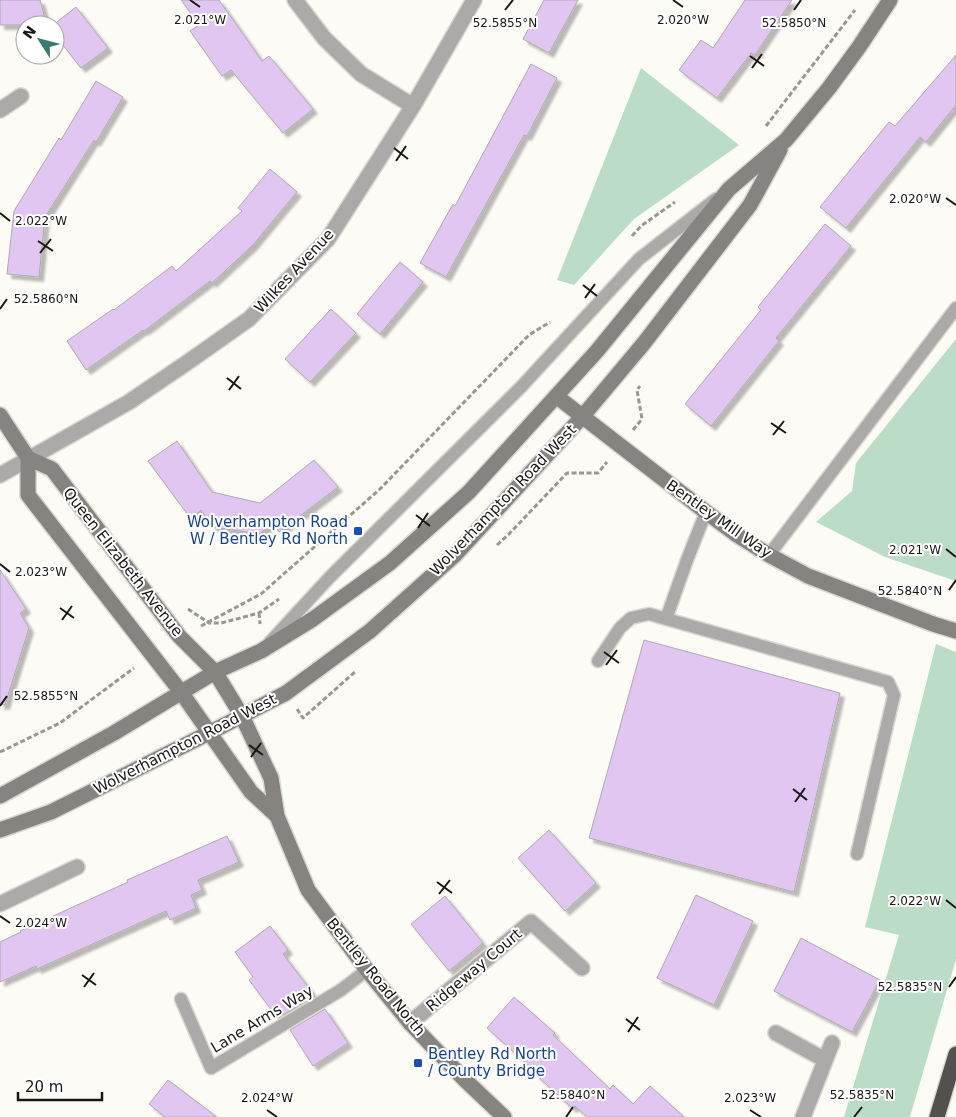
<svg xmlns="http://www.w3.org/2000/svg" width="956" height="1117" font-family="'DejaVu Sans',sans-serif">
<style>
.green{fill:#bbdcc7}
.building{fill:#e1c6f2;stroke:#adaaaf;filter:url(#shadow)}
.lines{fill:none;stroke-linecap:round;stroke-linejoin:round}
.lane-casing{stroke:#d8d7d2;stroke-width:15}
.street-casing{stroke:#d8d7d2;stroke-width:18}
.secondary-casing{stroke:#d8d7d2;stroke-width:18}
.highway-casing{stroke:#d8d7d2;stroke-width:18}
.path{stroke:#999794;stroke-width:3;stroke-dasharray:5 2.5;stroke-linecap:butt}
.lane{stroke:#acaaa9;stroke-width:12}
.street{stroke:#acaaa9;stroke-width:15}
.secondary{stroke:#868381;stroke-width:15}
.highway{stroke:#54504d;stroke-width:15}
.ticks{fill:none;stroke:#181715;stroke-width:2}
.transit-dot{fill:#1a4fb4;stroke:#fff;stroke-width:2}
.labels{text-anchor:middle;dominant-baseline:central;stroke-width:4;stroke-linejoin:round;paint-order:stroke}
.street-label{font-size:15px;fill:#181715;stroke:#fff}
.transit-label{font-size:15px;fill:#164399;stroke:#fff;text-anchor:end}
.ticks-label{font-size:12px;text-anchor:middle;fill:#181715;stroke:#fff;stroke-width:4;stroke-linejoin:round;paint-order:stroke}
</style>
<defs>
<filter id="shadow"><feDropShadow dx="4.5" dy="4.5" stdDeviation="1" flood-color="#0004"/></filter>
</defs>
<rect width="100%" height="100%" fill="#fdfbf6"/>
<path class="green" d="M641,68L739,145L634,219L574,285L557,280Z
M956,339V581L885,557L816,522L852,491L856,463Z
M936,644L956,652V959L910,1117H844L899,935L865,927Z"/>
<path class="building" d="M0,0H40L47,25H0Z
M181,0H219L262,61L269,56L313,109L283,133L231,70L222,76L190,31L199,25Z
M544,0H578L549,53L523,39Z
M745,0H792L755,55L751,53L717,98L679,70L701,40L713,48Z
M76,7L108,48L81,68L55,35V25H53Z
M956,55V105L926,142L920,137L846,228L820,207L889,122L895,126Z
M531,64L557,78L527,136L524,135L446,277L420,263L453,204L455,206Z
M96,81L123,97L96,142L94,140L45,217L39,277L7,274L14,211L59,138L61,140Z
M270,169L297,192L252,246L212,283L210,281L144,331L143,330L86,370L67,341L113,309L114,310L172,266L176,271L242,211L238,208Z
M825,224L851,246L776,338L779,341L711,426L685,404L761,310L758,307Z
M400,262L423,282L380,334L357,314Z
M331,309L356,333L310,382L285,359Z
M177,441L212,492L260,503L314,460L338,487L279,532L273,521L260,534L213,527L201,510L191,519L148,461Z
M0,570L26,609L20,613L29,628L5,705L0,704Z
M644,640L840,693L794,892L589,838Z
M549,830L596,883L565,911L518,858Z
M227,836L239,862L198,880L202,890L191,895L196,908L170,920L166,911L37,969L36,966L0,982V942L21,932L20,931L128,882L127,880Z
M696,895L753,921L714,1005L657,978Z
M445,896L483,943L449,971L411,924Z
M270,926L288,950L283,954L315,996L281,1016L278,1012L275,1015L249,980L253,977L235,952Z
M801,938L880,980L852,1032L774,991Z
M514,997L555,1033L553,1035L610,1089L613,1085L633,1104L650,1086L684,1117H587L575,1106L572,1108L535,1074L536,1072L487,1028Z
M325,1009L348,1043L313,1066L290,1030Z
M168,1080L217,1117H165L149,1104Z"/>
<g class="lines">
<defs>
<path id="lane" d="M769,555L956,308
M666,619L687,560L706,512
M270,642L329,578L521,387L639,259L716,199
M598,661L620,628L631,618L649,614L888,682L894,695L857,854
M181,999L211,1068L341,990L367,970"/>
<path id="street" d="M295,0L324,38L361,74L413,106
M0,110L21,96
M0,475L129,402L188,362L249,319L328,239L413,106L474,0
M0,904L77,867
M410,1023L531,922L582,968
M776,1033L825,1060
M803,1117L832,1043"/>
<path id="secondary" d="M556,396L706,512L737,535L769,555L808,576L933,624L956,631
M0,415L28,458L52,469L179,636L215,672L242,716L271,778L277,816L308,890L367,970L410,1023L465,1080L504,1117
M28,458V495L181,692L251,792L277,816
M0,796L114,733L215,672L261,651L313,619L390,563L469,492L597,351L729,189L786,140L829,88L859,47L890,0
M0,830L51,812L209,733L286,693L370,631L455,555L582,417L644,343L750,205L780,150"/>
<path id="highway" d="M937,1117L956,1054"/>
</defs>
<use href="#lane" class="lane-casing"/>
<use href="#street" class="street-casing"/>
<use href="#secondary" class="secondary-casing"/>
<use href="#highway" class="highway-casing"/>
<path class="path" d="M766,126L855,10
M632,236L641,226L675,202
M633,430L642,419L637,390L640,386
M497,545L508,535L567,473H598L607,462
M188,609L209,623H221L259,613L279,599
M259,613L260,624
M201,626L261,594L380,489L529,335L550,322
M297,709L303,718L356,671
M0,752L60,723L134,668"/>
<use href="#lane" class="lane"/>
<use href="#street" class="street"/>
<use href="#secondary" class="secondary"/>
<use href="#highway" class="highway"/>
</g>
<path class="ticks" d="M190,0L200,7M673,0L683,7M505,10L513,0M794,10L801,0M750,56L764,66M752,68L762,54M394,148L408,159M396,161L406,146M946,198L956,205M0,213L10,221M38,241L53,251M40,253L51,239M583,285L597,296M585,298L595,284M0,309L7,299M227,378L241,389M229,390L239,376M771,423L786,433M773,435L784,421M416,515L430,526M418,528L428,513M946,549L956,557M0,564L10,572M949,590L956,580M60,608L74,618M62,620L72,606M604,652L619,663M606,665L617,650M0,706L7,696M249,745L263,755M251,757L261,743M793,789L807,800M795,802L805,788M437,882L452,893M439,894L450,880M946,900L956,908M0,916L10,923M82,975L96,985M84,987L94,973M949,987L956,977M626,1019L640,1030M628,1032L638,1017M267,1110L277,1117M750,1110L761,1117M566,1117L573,1107M854,1117L862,1107"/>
<g class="transit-dot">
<rect x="353" y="526" width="10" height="10" rx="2.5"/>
<rect x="413" y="1058" width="10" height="10" rx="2.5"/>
</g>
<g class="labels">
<g class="street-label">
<text transform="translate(294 271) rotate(-47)">Wilkes Avenue</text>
<text transform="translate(503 500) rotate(-46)">Wolverhampton Road West</text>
<text transform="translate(719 519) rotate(35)">Bentley Mill Way</text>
<text transform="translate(123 562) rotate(52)">Queen Elizabeth Avenue</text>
<text transform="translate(185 744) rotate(-27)">Wolverhampton Road West</text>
<text transform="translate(474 970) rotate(-40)">Ridgeway Court</text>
<text transform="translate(376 977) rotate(51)">Bentley Road North</text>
<text transform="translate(262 1019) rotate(-31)">Lane Arms Way</text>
</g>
<g class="transit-label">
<text x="348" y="522">Wolverhampton Road<tspan x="348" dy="17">W / Bentley Rd North</tspan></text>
<text x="428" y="1054" text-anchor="start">Bentley Rd North<tspan x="428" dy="17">/ County Bridge</tspan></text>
</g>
</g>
<g class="ticks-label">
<text x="200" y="24">2.021°W</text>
<text x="683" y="24">2.020°W</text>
<text x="505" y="27">52.5855°N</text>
<text x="794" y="27">52.5850°N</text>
<text x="915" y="203">2.020°W</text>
<text x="41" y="225">2.022°W</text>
<text x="46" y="303">52.5860°N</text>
<text x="915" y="554">2.021°W</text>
<text x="41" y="576">2.023°W</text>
<text x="910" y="595">52.5840°N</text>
<text x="46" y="700">52.5855°N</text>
<text x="915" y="905">2.022°W</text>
<text x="41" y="927">2.024°W</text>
<text x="910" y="991">52.5835°N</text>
<text x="573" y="1099">52.5840°N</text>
<text x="862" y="1099">52.5835°N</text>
<text x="267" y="1102">2.024°W</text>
<text x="750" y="1102">2.023°W</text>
</g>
<g transform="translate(40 40) rotate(306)"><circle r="24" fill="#ffffff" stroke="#a3a2a1"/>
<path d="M0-4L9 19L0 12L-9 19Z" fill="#377c71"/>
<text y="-8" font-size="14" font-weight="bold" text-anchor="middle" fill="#181715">N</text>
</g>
<path d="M18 1092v8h84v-8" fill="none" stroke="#181715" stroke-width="2.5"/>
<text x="25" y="1092" font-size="15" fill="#181715" stroke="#ffffff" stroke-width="4" paint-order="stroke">20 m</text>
</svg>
